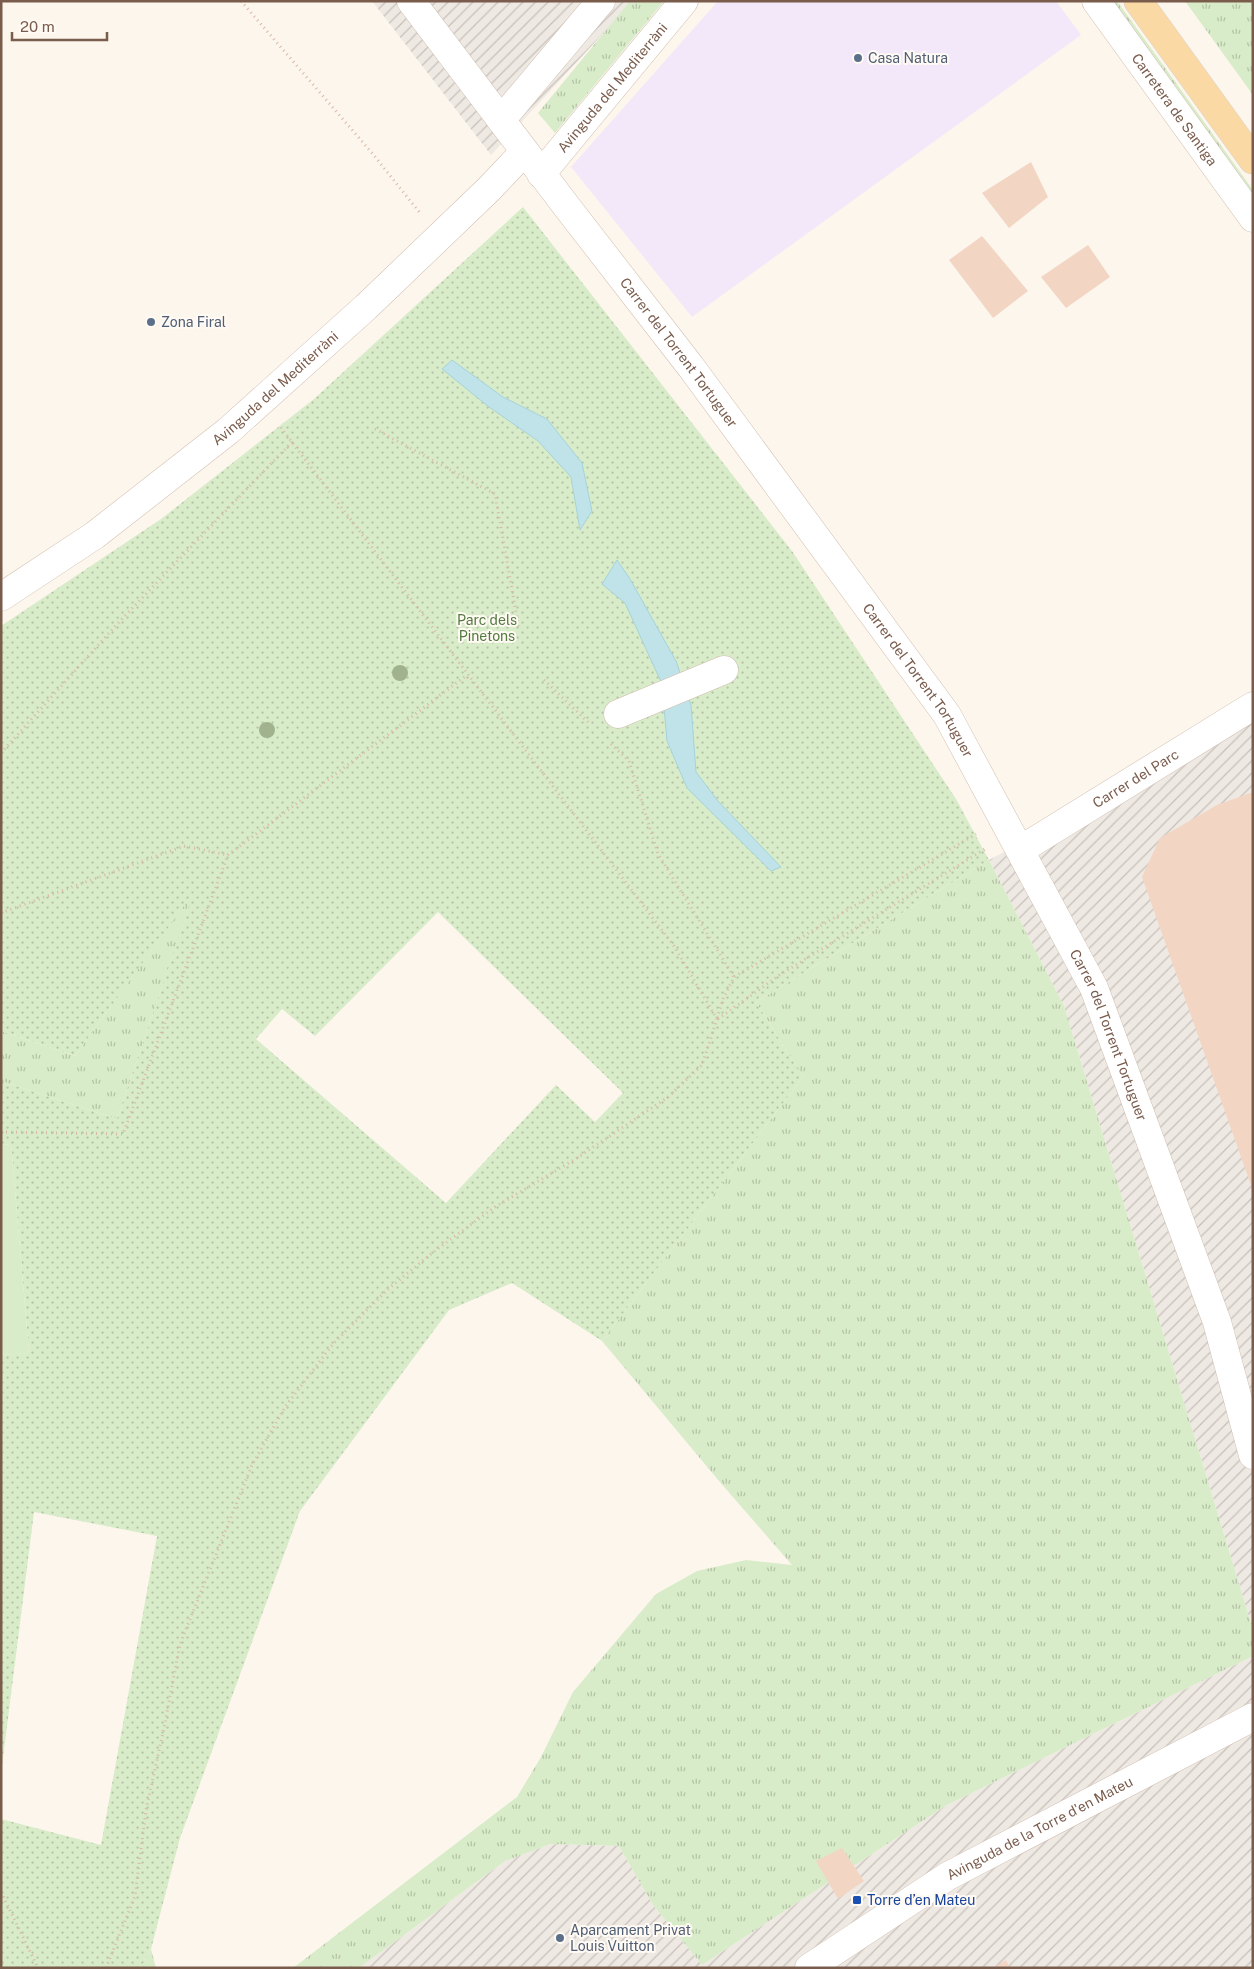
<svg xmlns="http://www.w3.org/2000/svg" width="1254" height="1969" font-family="'Public Sans',sans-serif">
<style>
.industrial{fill:url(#industrial-furrows)}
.education{fill:#f3e8fa}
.grass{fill:url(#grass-tufts)}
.park{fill:url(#park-dots);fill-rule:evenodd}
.garden{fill:#d8ecc9}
.water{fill:#bfe3e8;stroke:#a5d3da}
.building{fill:#f3d5c3}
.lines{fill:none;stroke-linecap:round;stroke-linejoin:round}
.minor-casing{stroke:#d1beb0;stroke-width:29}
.major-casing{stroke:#dad1cd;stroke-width:29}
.path{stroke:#d9b8a5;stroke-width:3;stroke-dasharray:1 4;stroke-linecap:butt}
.minor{stroke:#fff;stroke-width:28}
.major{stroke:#fbd9a5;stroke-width:28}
.tree{fill:#a0b28e}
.service-dot{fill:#5c6f8a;stroke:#fffaf3;stroke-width:2}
.transit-dot{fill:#1a4fb4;stroke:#fffaf3;stroke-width:2}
.labels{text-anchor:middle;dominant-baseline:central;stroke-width:4;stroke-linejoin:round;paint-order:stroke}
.service-label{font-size:14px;fill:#4e5e75;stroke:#fffaf3;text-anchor:start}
.street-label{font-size:14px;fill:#7a5c4d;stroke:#fffaf3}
.park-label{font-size:14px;fill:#537a41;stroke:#fffaf3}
.transit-label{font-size:14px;fill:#164399;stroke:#fffaf3;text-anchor:start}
</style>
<defs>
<pattern id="industrial-furrows" width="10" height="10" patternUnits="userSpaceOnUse" patternTransform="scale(1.25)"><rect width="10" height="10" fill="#efe9e4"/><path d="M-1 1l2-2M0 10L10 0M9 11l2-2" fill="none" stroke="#c7c0bb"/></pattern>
<pattern id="grass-tufts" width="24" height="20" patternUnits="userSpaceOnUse" patternTransform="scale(1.25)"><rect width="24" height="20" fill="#d8ecc9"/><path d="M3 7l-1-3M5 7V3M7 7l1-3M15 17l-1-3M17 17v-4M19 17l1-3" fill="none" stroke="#b4c2a5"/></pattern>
<pattern id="park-dots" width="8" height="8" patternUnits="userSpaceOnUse" patternTransform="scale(1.25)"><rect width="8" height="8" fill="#d8ecc9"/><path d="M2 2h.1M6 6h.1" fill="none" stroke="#b4c2a5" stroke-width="1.8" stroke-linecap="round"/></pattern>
</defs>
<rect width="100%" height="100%" fill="#fdf6ec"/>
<path class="industrial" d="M372,1H633L491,155Z
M1253,719V1630L1064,1006L989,860Z
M1253,1656V1968H359L505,1861L551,1844L619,1846L653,1905L702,1965L947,1805Z"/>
<path class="education" d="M718,1H1056L1081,35L692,317L571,167Z"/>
<path class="grass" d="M630,1H664L555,133L538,113Z
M1109,1H1117L1253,190V203Z
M1185,1H1253V95Z
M989,860L1064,1006L1253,1630V1656L947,1805L702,1965L653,1905L619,1846L551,1844L505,1861L359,1968H293L517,1797L541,1757L573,1692L656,1594L697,1571L746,1560L792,1565L719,1481L602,1341L803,1077L756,1002Z
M195,890L117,1119L1,1081V1031L75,1056Z
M151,1949L156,1968H141Z"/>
<path class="park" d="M523,207L792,551L956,799L989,860L756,1002L803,1077L602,1341L512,1283L449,1310L300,1511L180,1838L151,1949L141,1968H1V1819L101,1845L157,1536L34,1512L1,1774V1355L29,1353L11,1144L1,1145V1081L117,1119L194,892L75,1056L1,1031V626L161,519L314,399ZM438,912L623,1093L595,1122L556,1085L446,1203L256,1039L282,1009L315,1036Z"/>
<path class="garden" d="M11,1144L29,1353L1,1355V1145Z"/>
<path class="water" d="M452,360L503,397L547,419L582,463L592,511L580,530L571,477L538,441L489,407L442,369Z
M617,560L630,579L676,661L691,705L696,772L718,801L781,867L771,871L687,788L667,741L662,684L625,603L602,584Z"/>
<path class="building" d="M1031,162L1048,197L1009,228L982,193Z
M982,236L1028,291L993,318L949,260Z
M1088,245L1110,277L1066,308L1041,277Z
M1253,792V1188H1252L1142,877L1160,838L1217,805Z
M842,1848L864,1881L838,1899L816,1861Z
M1006,1960L1010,1968H993Z"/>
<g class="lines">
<defs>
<g id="minor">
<path id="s1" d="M411,1L567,207L691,367L947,715L1094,988L1217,1322L1253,1455"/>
<path id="s2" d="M1096,1L1253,218"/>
<path d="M501,120L601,1"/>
<path id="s3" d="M541,174L684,1"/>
<path id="s4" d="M1,597L95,535L228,431L366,307L489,189L524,152"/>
<path d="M618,714L724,670"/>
<path id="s5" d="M1020,850L1253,706"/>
<path id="s6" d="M809,1968L948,1876L1253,1717"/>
</g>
<path id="major" d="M1138,1L1253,160"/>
</defs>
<use href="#minor" class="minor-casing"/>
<use href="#major" class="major-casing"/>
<path class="path" d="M241,1L372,153L420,213
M375,429L495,494L519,629
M544,680L588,722
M611,744L629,761L658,854L734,977
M1,753L119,622L292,442
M1,913L184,846L228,855
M717,1018L723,999L734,977L976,834
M718,1019L781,974L985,849
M1,1132L123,1134L228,855L467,675
M1,1892L38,1968
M106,1968L135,1896L146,1810L164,1728L180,1644L252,1465L285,1407L333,1344L388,1289L436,1250L495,1207L577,1158L668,1097L702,1065L717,1019L674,946L279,425"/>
<use href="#minor" class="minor"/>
<use href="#major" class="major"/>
</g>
<g class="tree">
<circle cx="400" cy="673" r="8"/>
<circle cx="267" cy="730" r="8"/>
</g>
<g class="service-dot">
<circle cx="858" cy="58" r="5"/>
<circle cx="151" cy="322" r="5"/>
<circle cx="560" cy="1938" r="5"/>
</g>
<rect class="transit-dot" x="852" y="1895" width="10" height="10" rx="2.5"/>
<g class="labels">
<g class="service-label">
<text x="868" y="58">Casa Natura</text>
<text x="161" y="322">Zona Firal</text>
<text x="570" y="1930">Aparcament Privat<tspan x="570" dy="16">Louis Vuitton</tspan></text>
</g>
<g class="street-label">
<text stroke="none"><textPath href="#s3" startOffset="112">Avinguda del Mediterràni</textPath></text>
<text stroke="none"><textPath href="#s2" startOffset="134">Carretera de Santiga</textPath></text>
<text stroke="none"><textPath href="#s1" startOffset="442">Carrer del Torrent Tortuguer</textPath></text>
<text stroke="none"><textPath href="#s4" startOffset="345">Avinguda del Mediterràni</textPath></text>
<text stroke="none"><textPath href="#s1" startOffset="848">Carrer del Torrent Tortuguer</textPath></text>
<text stroke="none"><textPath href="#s5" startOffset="136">Carrer del Parc</textPath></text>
<text stroke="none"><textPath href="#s1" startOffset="1252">Carrer del Torrent Tortuguer</textPath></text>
<text stroke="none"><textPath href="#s6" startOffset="270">Avinguda de la Torre d'en Mateu</textPath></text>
</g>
<g class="park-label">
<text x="487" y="620">Parc dels<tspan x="487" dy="16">Pinetons</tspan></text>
</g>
<g class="transit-label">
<text x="867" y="1900">Torre d’en Mateu</text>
</g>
</g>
<rect width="1254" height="1969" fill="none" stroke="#7a5c4d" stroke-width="5"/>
<path d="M12 32v8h95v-8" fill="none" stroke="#7a5c4d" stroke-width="2.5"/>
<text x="20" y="32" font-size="15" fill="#7a5c4d" stroke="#fffaf3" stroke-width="4" paint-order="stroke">20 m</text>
</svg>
